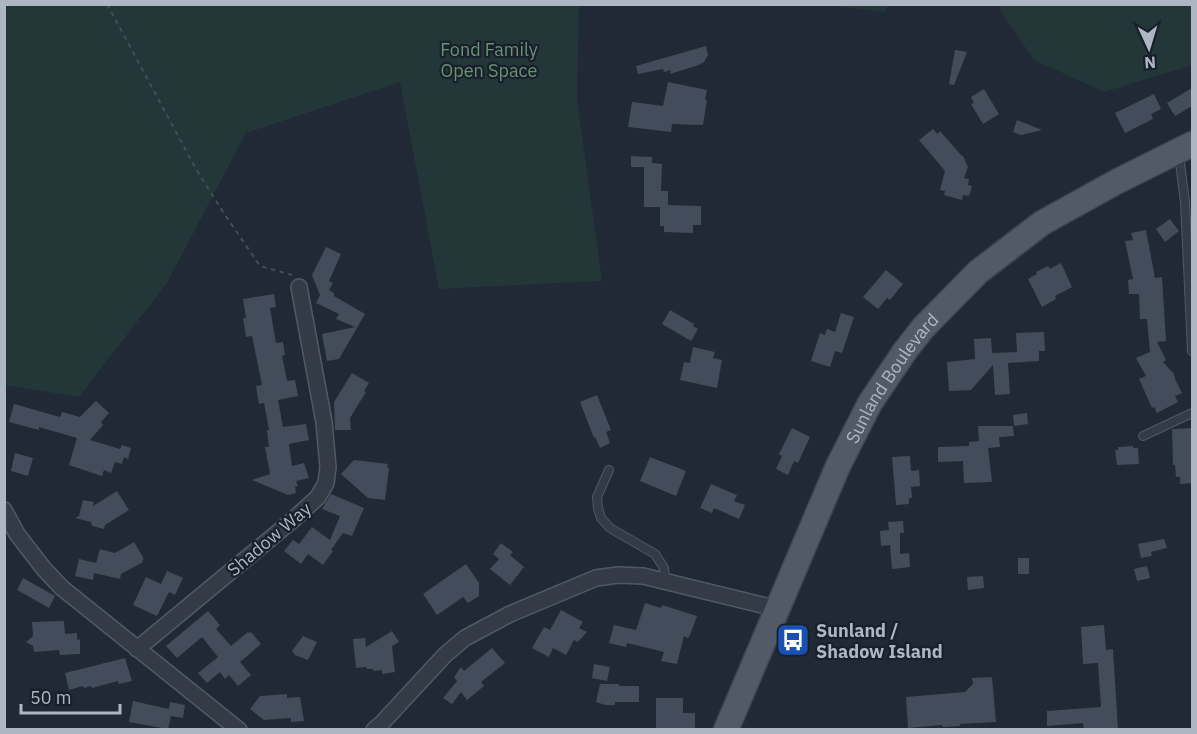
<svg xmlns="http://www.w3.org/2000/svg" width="1197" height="734" font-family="'IBM Plex Sans',sans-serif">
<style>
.green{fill:#233638}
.building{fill:#424c5b}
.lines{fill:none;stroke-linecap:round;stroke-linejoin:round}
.lane-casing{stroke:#515964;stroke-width:10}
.street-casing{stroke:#515964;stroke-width:18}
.primary-casing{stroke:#3d4450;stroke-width:27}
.path{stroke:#405155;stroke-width:2;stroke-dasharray:4.5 4.5;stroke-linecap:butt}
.lane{stroke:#343b47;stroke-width:8}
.street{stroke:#343b47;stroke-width:15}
.primary{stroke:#525a67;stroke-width:24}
.labels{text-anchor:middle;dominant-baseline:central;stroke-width:4.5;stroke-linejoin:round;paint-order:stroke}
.park-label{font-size:18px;fill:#679372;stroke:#1a202b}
.street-label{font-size:18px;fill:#aeb6c3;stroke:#1a202b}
.poi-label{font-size:18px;font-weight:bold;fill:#aeb6c3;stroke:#1a202b;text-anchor:start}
</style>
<rect width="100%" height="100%" fill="#212936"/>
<path class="green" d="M4,5H579L577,99L602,281L439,289L400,82L246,133L167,283L79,397L5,385Z
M824,5H888L885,12Z
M1000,5H1192V65L1104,92L1034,60L1001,12Z"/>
<path class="building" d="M706,46L708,55L704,62L699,65L670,74L671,70L664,72L663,69L638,74L636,66Z
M955,50L967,52L954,85L949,84Z
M668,82L707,90L705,100H707L703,125L672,124L671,132L628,127L632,102L663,106Z
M1192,88V106L1175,116L1167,103Z
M984,89L999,114L983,124L971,104L974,103L971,97Z
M1154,94L1161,109L1151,114L1153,119L1125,133L1115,113Z
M1017,120L1042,130L1021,135L1013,132Z
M933,129L937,134L940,131L961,155L963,156L968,167L964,178L969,179L968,185L972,186L969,196L963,195L962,200L944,195L945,191L940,190L945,171L919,140Z
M631,156L652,157V163L662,164L661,191H668V205L701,206V225H693V233L664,232V226H660V207H644V167H631Z
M1170,219L1179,231L1165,242L1156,229Z
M1146,230L1155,278L1162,277L1166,341L1157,342L1166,360L1163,362L1174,374L1175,379L1182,393L1175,396L1178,402L1157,413L1154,407L1152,408L1139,379L1146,376L1136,358L1150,352L1147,319H1140L1139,294H1129L1128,280L1133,279L1125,241L1133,240L1131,233Z
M326,247L341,254L329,281L333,283L329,290L334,293V296L365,314L339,359L327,361L322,334L355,327L336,319L339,314L316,303L320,295L312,275Z
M1061,263L1072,287L1055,296L1056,299L1042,307L1028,279L1037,274L1036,272L1048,266L1050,269Z
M886,270L903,284L890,300L887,298L878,309L863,297Z
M274,294L276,307L270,308L276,343L283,342L285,355L282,356L287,381L295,380L298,396L278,400L283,427L306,424L309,440L289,444L292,466L304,463L309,478L296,481L298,486L295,487L296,493L288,495L252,480L270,474L265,447H269L267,430H269L264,403L259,404L256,386L262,385L252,336L246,337L243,318H246L243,299Z
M670,310L694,324L693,326L698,329L691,341L662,324Z
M841,313L854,317L842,353L835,351L830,367L811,361L820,333L825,335L827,329L835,332Z
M1044,332L1045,351H1039V361L1008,363L1010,394L995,395L993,365L971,390L949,391L947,362L975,359L974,339L991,338L992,353L1017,352L1016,333Z
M693,347L715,352L713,358L722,360L717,388L680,380L684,362L690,363Z
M352,373L369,383L364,391L366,392L350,418L351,430H335L334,402Z
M597,395L611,430L606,432L610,443L600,448L595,437L594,438L580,402Z
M96,401L109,413L101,422L103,425L90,440L120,449L122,445L131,448L128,459L124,457L122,464L115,462L111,473L104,470L102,476L69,465L77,438L39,427V430L9,422L14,404L60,417L62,412L80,417Z
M1027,413L1028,424L1014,426L1013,415Z
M978,426H1013L1014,436L999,437L1000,447L988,448L992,482L964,483L963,461L938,462V447L969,446V442L979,441Z
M792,428L810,437L798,463L794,461L788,475L776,469L782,456L779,454Z
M1192,428V483L1180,484V477H1176L1175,465H1173L1172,429Z
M1133,446V448H1138L1139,464L1117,465L1115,450H1118V447Z
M15,453L33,458L28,476L11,471Z
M910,456L911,471L919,470L920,486L911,487L912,498H909V504L896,505L892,457Z
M650,457L686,471L676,496L640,481Z
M354,460L388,464L387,467L389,468L385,500L368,498L341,474Z
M711,484L737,495L734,501L745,505L739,519L714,508L712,513L700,508Z
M117,491L129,510L105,525L104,529L92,526L91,522L75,518L79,516L83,500L94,502L93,506Z
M331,494L364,508L352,536L343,533L331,550L333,551L323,565L308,554L301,564L284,551L293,540L299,544L312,527L330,540L340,516L322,509Z
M903,521L904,533H900V554L909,553L910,567L892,569L890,545L881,546L880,531L889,530L888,522Z
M1164,539L1167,548L1151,552L1152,556L1141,558L1138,544Z
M134,542L144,559L142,560L143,562L121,574L120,579L94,573L93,580L75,576L79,559L96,563L100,549L115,553Z
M501,543L513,552L510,555L524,567L510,585L490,569L499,559L493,554Z
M1018,558H1029V574H1018Z
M466,564L479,583V596L468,603L463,597L437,615L423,594Z
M1147,566L1150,578L1137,581L1134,569Z
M167,571L183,578L175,595L169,592L157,616L133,605L146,577L161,584Z
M983,576L984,588L968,590L967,577Z
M23,578L55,596L49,608L17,590Z
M645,603L661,608L662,605L697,616L690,635L688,638L684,636L677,664L661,661L664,652L627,643L626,647L609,643L614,625L636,630Z
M561,610L583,622L579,628L587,632L578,642L574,640L566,655L553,648L549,657L532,648L544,627L550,630Z
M208,611L220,625L216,629L231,646L248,632L249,633L251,632L261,644L240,662L251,675L238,686L229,675L225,679L220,672L207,683L198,673L218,657L202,637L177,658L166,646Z
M64,621L65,634L77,633V640L80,639V654L60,655L59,650L34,652L33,646L26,642L33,636L32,622Z
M1104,625L1106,650L1113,649L1118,729H1084L1083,723L1047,726V711L1101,707L1098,663L1083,664L1081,627Z
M392,631L399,642L392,646L395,672L382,674V670L373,671V669H367L366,667L356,668L353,639L365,638L366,647Z
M303,636L317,642L308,660L295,655L292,651Z
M492,648L505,663L481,682L484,686L467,700L461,692L452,704L443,698L457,681L454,677L461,667L464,671Z
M125,658L132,681L119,684L118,681L92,688L91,686L84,688L83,686L69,690L65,673Z
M594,664L610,667L607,681L592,678Z
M992,677L996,722L960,724V726L943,727L942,725L908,728L906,697L965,692L973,684L972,678Z
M600,684H619V686H639V702H615V705H605L596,702Z
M287,694V698L300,697L304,721L291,722V718L264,720L250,709L260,696Z
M656,698H683V713H695V729H656Z
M133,701L169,709L170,702L185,705L183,718L171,716L168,729L129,722Z"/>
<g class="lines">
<defs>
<path id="lane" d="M1179,155L1185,202L1192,351
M1143,436L1192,413
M609,470L597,497L598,508L601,518L610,528L655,554L664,568L665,582"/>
<path id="street" d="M4,510L17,534L44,569L62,588L239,730
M137,649L294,519L318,497L326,483L328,467L324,422L299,287
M374,730L381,724L445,655L465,638L510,614L596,578L618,575L643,576L778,609"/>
<g id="primary">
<path id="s1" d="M726,730L838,466L870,403L905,351L923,328L978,272L1042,223L1116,182L1192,144"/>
</g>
</defs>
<use href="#lane" class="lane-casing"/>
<use href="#street" class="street-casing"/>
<use href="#primary" class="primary-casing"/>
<path class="path" d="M107,4L196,169L223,212L260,266L292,275"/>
<use href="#lane" class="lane"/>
<use href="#street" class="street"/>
<use href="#primary" class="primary"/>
</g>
<defs>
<symbol id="bus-square" viewBox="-11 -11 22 22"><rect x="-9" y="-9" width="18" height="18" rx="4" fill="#1a4fb4" stroke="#1a202b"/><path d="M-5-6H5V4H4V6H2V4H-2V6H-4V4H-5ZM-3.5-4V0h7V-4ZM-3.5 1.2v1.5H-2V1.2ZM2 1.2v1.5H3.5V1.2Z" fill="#fff"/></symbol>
</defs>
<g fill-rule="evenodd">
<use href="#bus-square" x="774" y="621" width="38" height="38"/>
</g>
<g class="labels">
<g class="park-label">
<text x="489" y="49">Fond Family<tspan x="489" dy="21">Open Space</tspan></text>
</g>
<g class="street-label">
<text stroke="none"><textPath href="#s1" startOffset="390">Sunland Boulevard</textPath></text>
<text transform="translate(269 539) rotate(-40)">Shadow Way</text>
</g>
<g class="poi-label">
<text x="816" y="630">Sunland /<tspan x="816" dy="21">Shadow Island</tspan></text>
</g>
</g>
<rect width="1197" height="734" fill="none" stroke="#aeb6c3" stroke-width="12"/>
<g transform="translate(1149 48) rotate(176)" stroke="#1a202b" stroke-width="4.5" paint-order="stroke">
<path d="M0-4.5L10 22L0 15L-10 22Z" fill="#aeb6c3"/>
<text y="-9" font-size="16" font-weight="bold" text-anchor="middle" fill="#aeb6c3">N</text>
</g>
<path d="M21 704v9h99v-9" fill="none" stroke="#aeb6c3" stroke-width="3"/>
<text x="30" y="704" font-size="18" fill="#aeb6c3" stroke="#1a202b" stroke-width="4.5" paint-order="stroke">50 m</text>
</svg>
